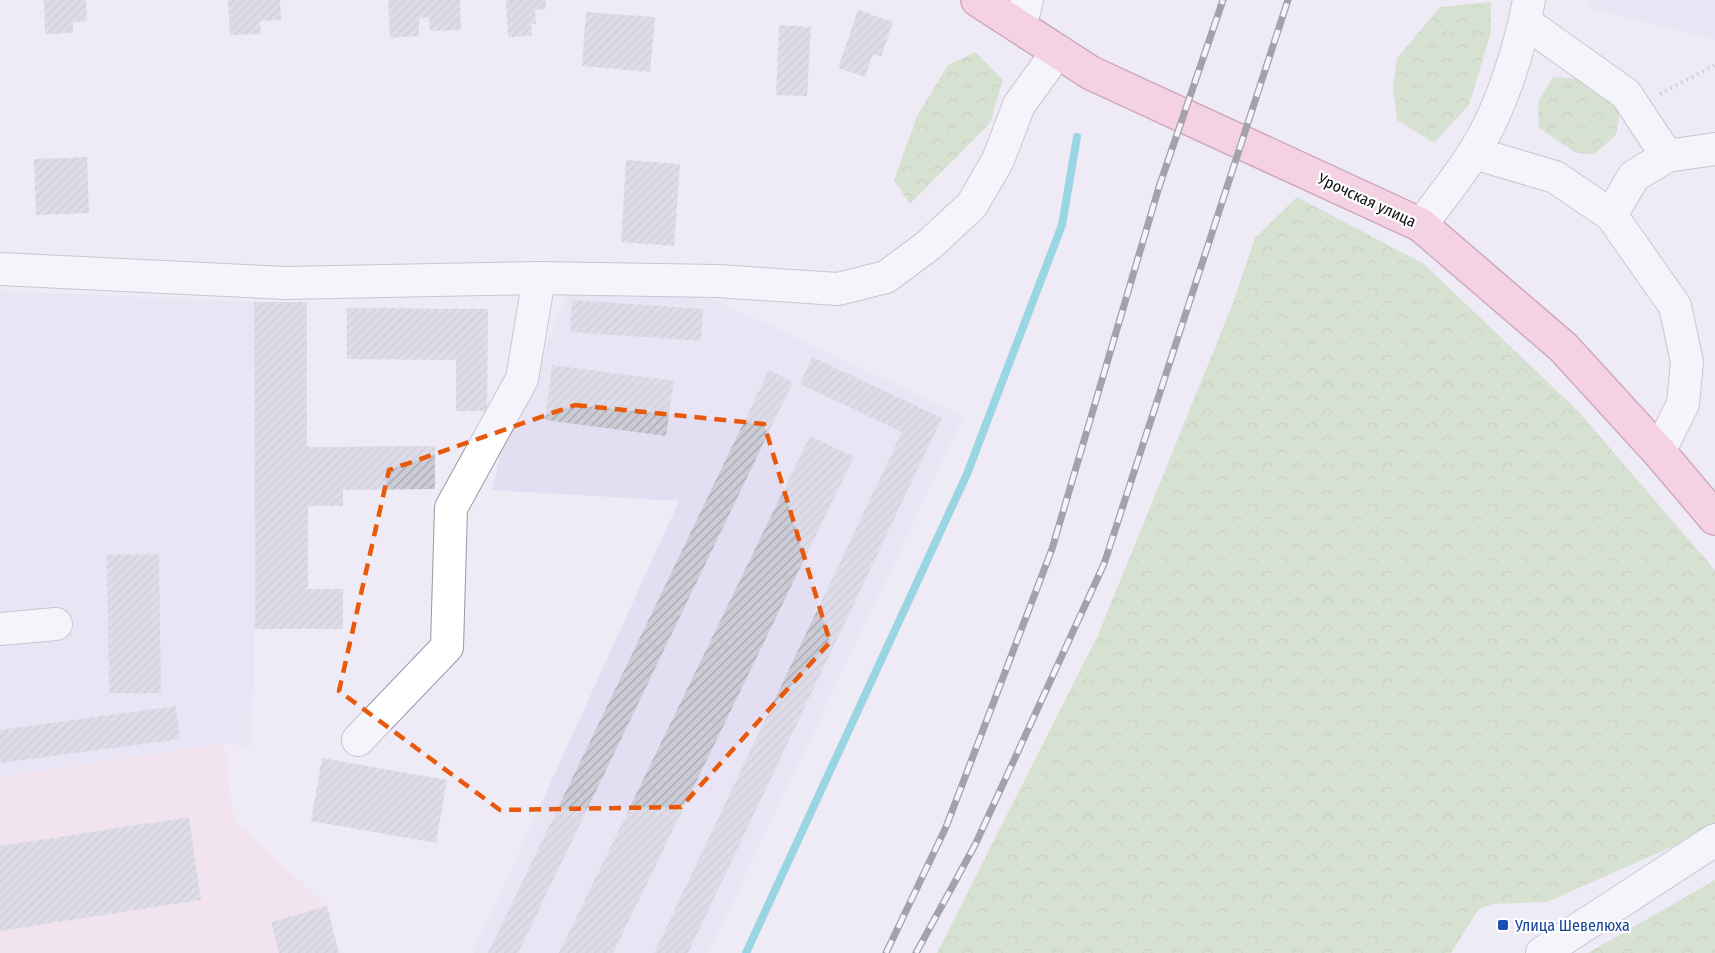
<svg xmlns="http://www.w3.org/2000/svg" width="1715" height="953" font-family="'Fira Sans Condensed',sans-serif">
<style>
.commercial{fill:#f5dce5}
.built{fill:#e3def1}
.forest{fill:url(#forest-crowns)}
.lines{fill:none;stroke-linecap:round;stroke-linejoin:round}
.stream{stroke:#33bbcd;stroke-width:8}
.building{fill:url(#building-hatch)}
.minor-casing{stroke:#9b98a3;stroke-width:34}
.major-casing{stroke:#a85a74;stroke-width:36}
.path{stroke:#a5a3ac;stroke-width:4;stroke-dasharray:1.5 4.5;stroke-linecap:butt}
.minor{stroke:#fff;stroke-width:32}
.major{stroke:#fcb4cb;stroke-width:33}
.rail-casing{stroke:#4a484e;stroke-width:7}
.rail{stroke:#fff;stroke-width:4.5;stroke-dasharray:14;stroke-linecap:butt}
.marked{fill:none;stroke:#e8590c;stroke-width:4.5;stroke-dasharray:12 8;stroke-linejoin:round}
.transit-dot{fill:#1a4fb4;stroke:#fff;stroke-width:2}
.labels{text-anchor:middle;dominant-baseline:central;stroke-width:4.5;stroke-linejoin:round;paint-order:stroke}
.street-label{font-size:16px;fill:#100f13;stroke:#fff}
.transit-label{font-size:16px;fill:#164399;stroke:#fff;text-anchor:start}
</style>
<defs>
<pattern id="forest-crowns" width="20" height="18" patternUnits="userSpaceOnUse" patternTransform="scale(1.5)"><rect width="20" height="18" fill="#bbd5a4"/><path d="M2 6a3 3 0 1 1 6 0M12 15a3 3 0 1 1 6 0" fill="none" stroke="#a0b68c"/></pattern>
<pattern id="building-hatch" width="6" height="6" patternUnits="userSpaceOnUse" patternTransform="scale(1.5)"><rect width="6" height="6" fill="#cbcbd6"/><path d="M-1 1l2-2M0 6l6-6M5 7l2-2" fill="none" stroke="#adadb7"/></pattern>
</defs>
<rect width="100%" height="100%" fill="#eeebf7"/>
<path class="commercial" d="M224,743L234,821L327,906L339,953H0V777Z"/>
<path class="built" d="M1590,0H1715V40L1588,8Z
M0,291L254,302L255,629L251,747L224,743L0,777Z
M569,291L708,297L964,416L708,953H473L679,501L492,490L502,449Z"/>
<path class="forest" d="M1491,2V32L1469,105L1434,143L1397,120L1393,88L1397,58L1440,7Z
M976,52L1003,80L990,123L910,204L894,180L917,116L948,65Z
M1553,77L1596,80L1622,100L1616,135L1594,154L1576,153L1539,128L1538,102Z
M1297,197L1424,264L1578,411L1715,570V823L1701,834L1547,902L1493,904L1479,909L1451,953H937L1098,635L1231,308L1255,238Z
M1715,880V953H1588Z"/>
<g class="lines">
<path class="stream" d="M746,953L967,474L1062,225L1077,137"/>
</g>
<path class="building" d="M44,0H86L87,21L73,22V33L45,34Z
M228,0H280L281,20L260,21L261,34L230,35Z
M388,0H460L461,30L430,31L429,17L419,18V36L390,38Z
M506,0H546V9L535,10L536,24H531L532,36L508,37Z
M858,10L893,22L881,57L873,54L865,77L838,68Z
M586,12L655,17L650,72L582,66Z
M779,25L811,27L807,96L776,95Z
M87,157L89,213L36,215L34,159Z
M626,160L680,164L674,246L621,242Z
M572,300L703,309L701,341L570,332Z
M254,302H307V447L435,446V489L343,490V506H308V589H343V629H255Z
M347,308L488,309L487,411H456V360L347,359Z
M812,357L942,418L688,953H654L902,432L800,384Z
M552,365L674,381L666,436L545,420Z
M769,370L793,382L518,953H488Z
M810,436L854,457L613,953H559Z
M159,554L161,693H109L107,555Z
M176,706L180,739L0,763V730Z
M322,758L447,780L436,843L311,821Z
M189,817L201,900L0,931V846Z
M327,906L339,953H279L271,922Z"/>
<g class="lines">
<defs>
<path id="minor" d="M1525,22L1626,94L1667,156
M1020,27L1027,0
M1474,153L1555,177L1611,215L1675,306L1687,362L1683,404L1659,452
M1611,215L1634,176L1667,156L1715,149
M1421,225C1438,202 1457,179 1472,155C1500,113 1520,49 1529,0
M0,269L285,283L539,278L717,281L838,289L886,277L929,245L972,205L998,160L1019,105L1058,51
M0,629L56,624
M358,740L447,647L451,508L522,379L539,278
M1542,953L1715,840"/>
<path id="major" d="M978,0L1091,73L1421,225L1563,347L1659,452L1715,518"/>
</defs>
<use href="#minor" class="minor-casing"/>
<use href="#major" class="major-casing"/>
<path class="path" d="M1660,94L1715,65"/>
<use href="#minor" class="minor"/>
<use href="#major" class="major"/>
<defs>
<path id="rail" d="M886,953L946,827L1052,549L1159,187L1223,0
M916,953L975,845L1104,564L1288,0"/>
</defs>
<use href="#rail" class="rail-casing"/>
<use href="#rail" class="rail"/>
</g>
<path d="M0 0H1715V953H0ZM575,405L764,424L830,642L681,807L500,810L339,691L389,470Z" fill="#eeebf7" fill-opacity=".55" fill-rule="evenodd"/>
<path class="marked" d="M575,405L764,424L830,642L681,807L500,810L339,691L389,470Z"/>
<rect class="transit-dot" x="1497" y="919" width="12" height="12" rx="3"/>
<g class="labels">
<g class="street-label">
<text transform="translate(1367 200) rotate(25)">Урочская улица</text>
</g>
<g class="transit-label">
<text x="1515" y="925">Улица Шевелюха</text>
</g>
</g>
</svg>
